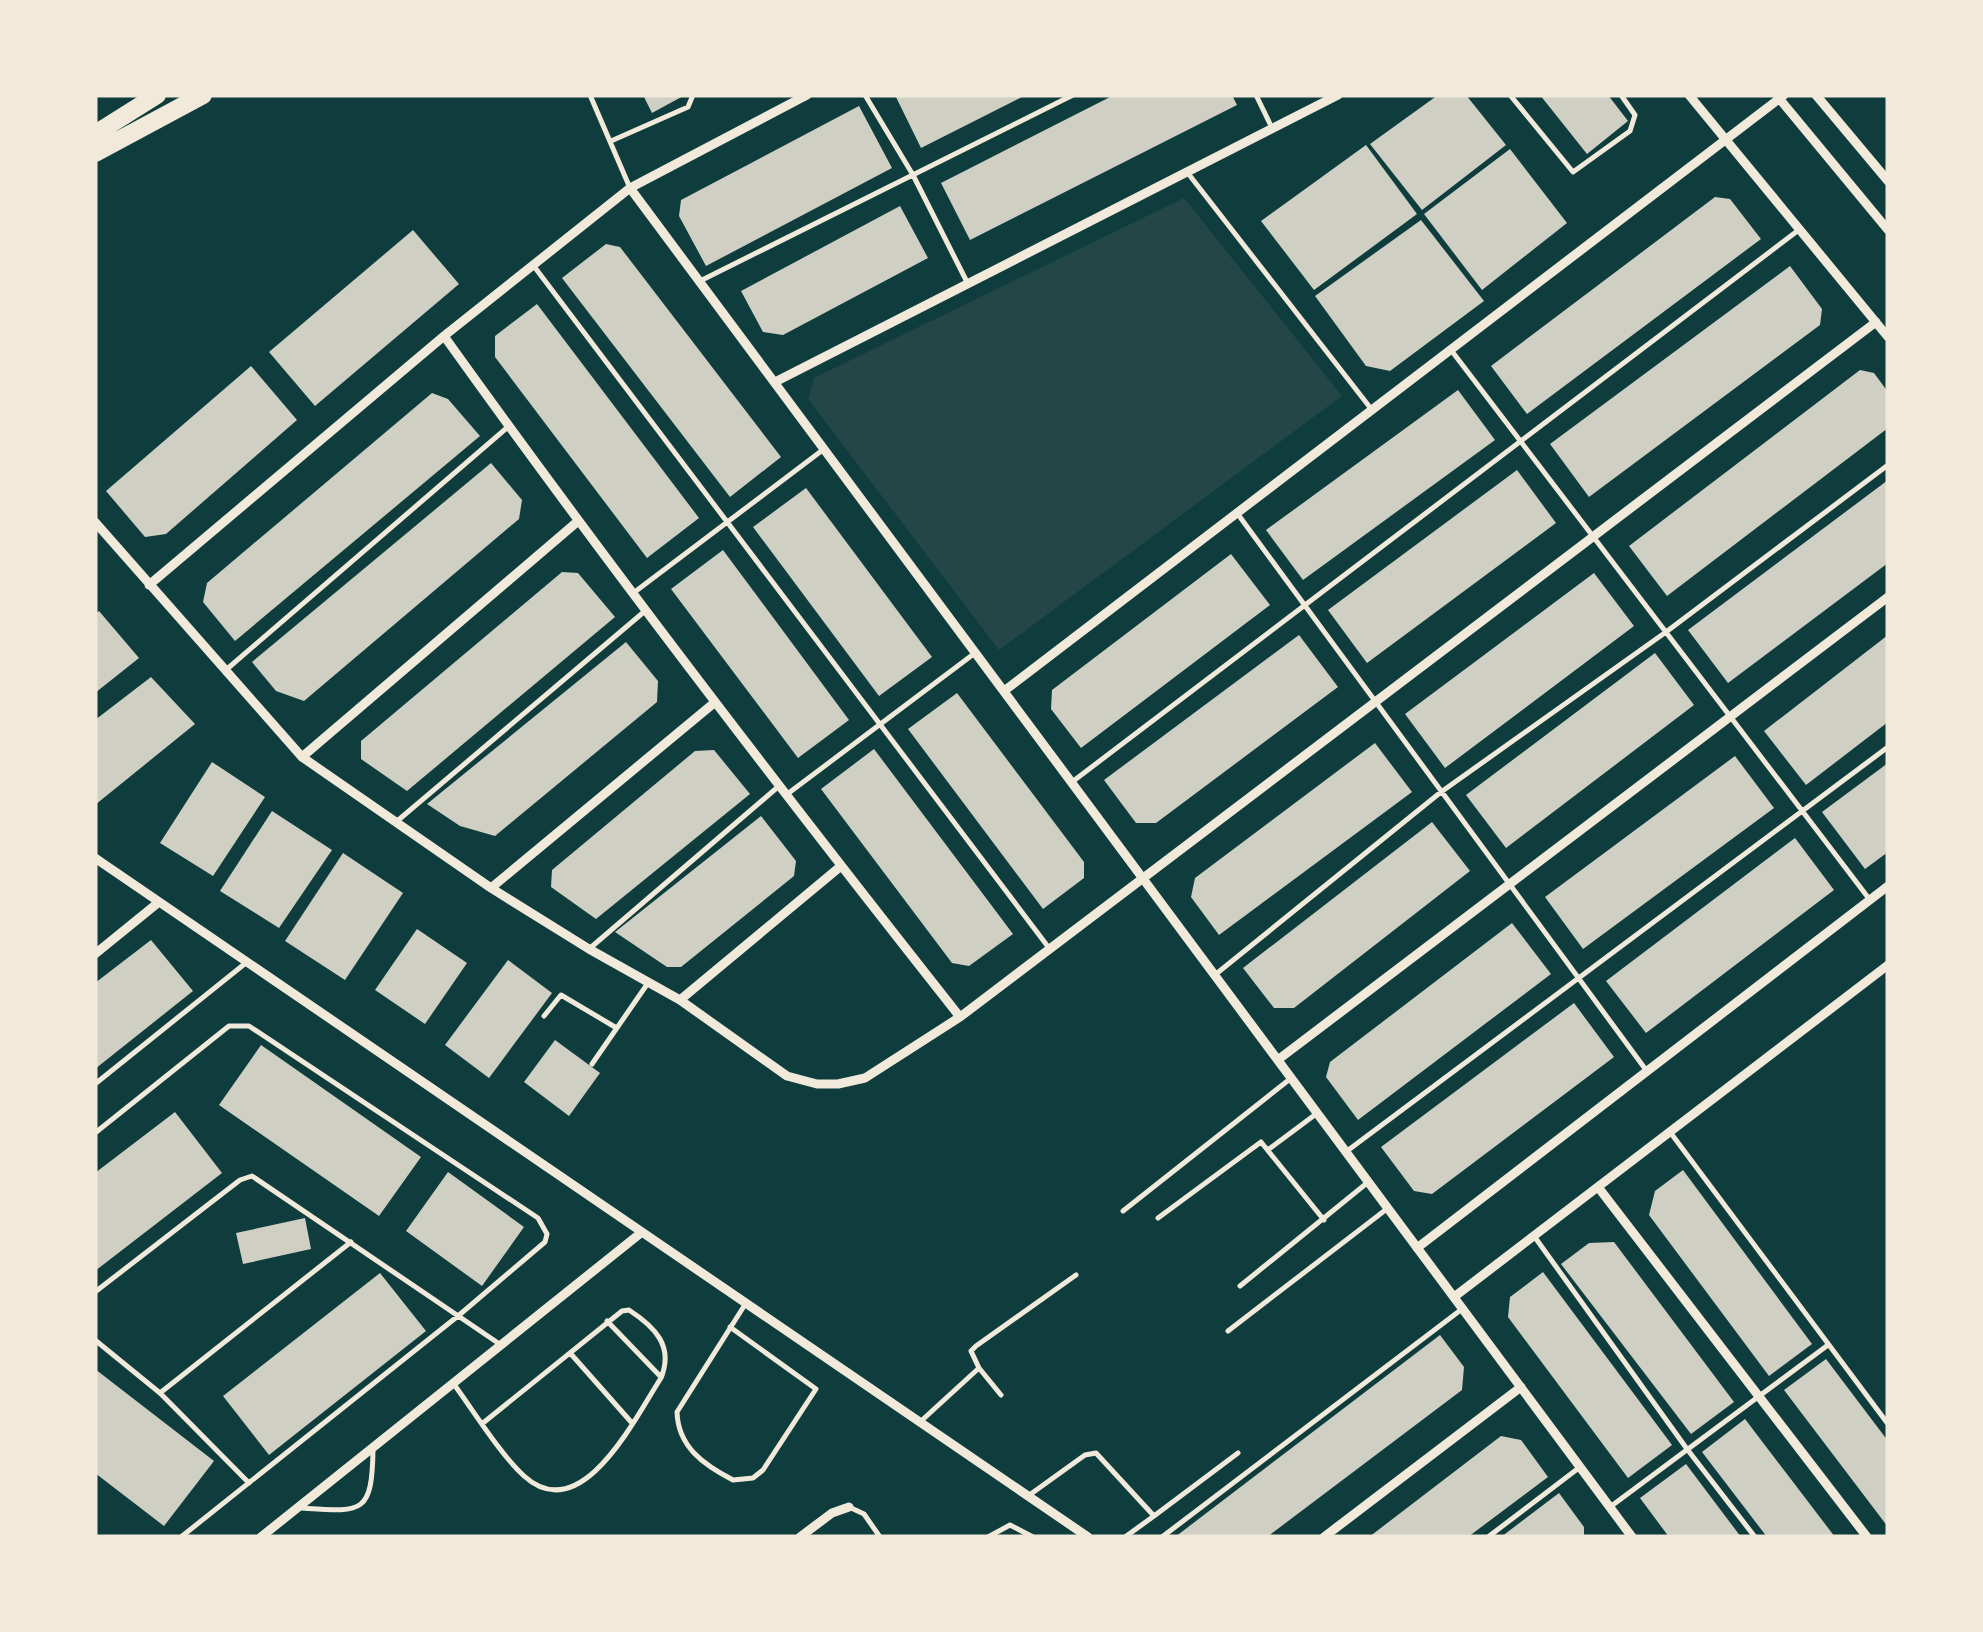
<svg xmlns="http://www.w3.org/2000/svg" width="1983" height="1632" font-family="'Alegreya Sans',sans-serif">
<style>
.green{fill:#244646}
.building{fill:#cfcfc3}
.lines{fill:none;stroke-linecap:round;stroke-linejoin:round}
.service{stroke:#f1e9da;stroke-width:5}
.minor{stroke:#f1e9da;stroke-width:9}
.motorway{stroke:#f1e9da;stroke-width:18}
</style>
<rect width="100%" height="100%" fill="#0f3d3e"/>
<path class="green" d="M1184,198L1342,396L999,650L808,399L814,378Z"/>
<path class="building" d="M643,95H685L652,113Z
M895,95H1026L921,148Z
M1114,95H1232L1237,105L970,240L941,183Z
M1438,95H1466L1506,145L1422,210L1370,144Z
M1540,95H1608L1628,121L1587,154Z
M859,106L892,168L706,266L679,216L681,200Z
M1366,145L1417,214L1314,290L1261,221Z
M1510,149L1567,223L1482,290L1424,214Z
M1715,197L1730,199L1761,239L1527,414L1491,366Z
M900,206L928,258L783,335L763,332L741,291Z
M1421,220L1484,301L1390,371L1366,366L1315,296Z
M413,230L459,284L315,406L269,352Z
M606,244L620,247L781,457L730,497L562,278Z
M1790,266L1822,309L1820,325L1589,497L1550,444Z
M537,304L699,518L647,558L495,357V336Z
M251,366L297,420L166,534L145,537L106,491Z
M1860,370L1874,373L1888,392V428L1667,596L1629,546Z
M1458,390L1495,440L1303,580L1266,530Z
M432,393L448,399L480,436L235,641L203,602L207,583Z
M491,463L522,500L519,519L304,701L276,691L252,662Z
M1517,470L1556,523L1367,663L1328,610Z
M1888,480V563L1728,683L1688,630Z
M806,488L932,657L879,696L753,527Z
M723,550L849,720L798,758L671,589Z
M1231,554L1270,605L1081,748L1051,709L1052,690Z
M562,572L578,573L615,617L407,791L361,759V741Z
M1594,573L1634,626L1445,768L1405,714Z
M99,611L139,658L95,693V614Z
M1299,635L1338,687L1156,823H1136L1104,780Z
M1888,635V722L1806,785L1764,731Z
M626,642L658,681L657,702L495,836L460,826L427,804Z
M1655,653L1694,705L1506,848L1466,795Z
M151,677L195,724L95,805V720Z
M957,693L1084,862V878L1043,909L908,729Z
M1375,743L1412,792L1219,935L1191,897L1195,878Z
M874,749L1013,934L969,966L952,963L821,789Z
M714,750L750,794L596,919L551,887L552,870L695,751Z
M1735,756L1774,808L1583,949L1545,897Z
M212,762L265,797L213,876L160,843Z
M1888,763V852L1865,869L1822,812Z
M272,811L332,850L279,928L220,891Z
M761,816L796,861L794,876L681,967H667L615,932Z
M1432,822L1470,871L1294,1008H1274L1243,968Z
M1795,838L1834,890L1646,1033L1606,981Z
M343,853L403,893L345,980L285,941Z
M1512,923L1551,974L1358,1120L1326,1077L1330,1062Z
M417,929L467,963L425,1024L375,990Z
M151,940L193,991L95,1069V983Z
M508,960L552,993L489,1078L445,1045Z
M1574,1003L1614,1057L1432,1194L1414,1191L1381,1147Z
M555,1040L600,1073L569,1116L524,1082Z
M261,1045L421,1157L379,1216L219,1105Z
M175,1112L222,1173L95,1271V1173Z
M1683,1170L1812,1344L1769,1376L1649,1215L1655,1191Z
M448,1172L524,1227L482,1286L406,1231Z
M305,1218L311,1249L243,1264L236,1233Z
M1614,1242L1734,1402L1691,1434L1561,1264L1589,1243Z
M1543,1272L1672,1445L1628,1478L1508,1317L1510,1297Z
M380,1273L426,1331L269,1455L223,1396Z
M1440,1335L1464,1367L1462,1390L1267,1537H1175Z
M1826,1359L1888,1441V1527L1784,1390Z
M95,1369L214,1461L164,1526L95,1473Z
M1745,1419L1835,1537H1767L1702,1452Z
M1501,1436L1521,1440L1548,1477L1468,1537H1369Z
M1686,1464L1741,1537H1669L1640,1498Z
M1559,1493L1584,1527V1537H1501Z"/>
<g class="lines">
<path class="service" d="M590,95L630,188
M865,95L913,175L968,284
M1256,95L1272,128
M1510,95L1573,172L1630,131L1635,115L1621,95
M611,141L688,107L693,95
M1187,172L1372,410
M533,265L1049,948
M700,281L1073,95
M1451,350L1870,900
M1237,513L1646,1070
M632,594L824,449
M227,669L509,426
M1072,782L1800,229
M786,795L975,653
M396,822L645,611
M589,949L779,786
M1216,974L1441,792L1666,632L1888,465
M544,1016L561,995L615,1027
M592,1064L648,983
M95,1084L247,962
M1670,1132L1888,1424
M95,1133L229,1026H249L538,1218L547,1234L545,1242L458,1316L181,1537
M1269,1149L1316,1114
M1347,1151L1888,747
M1123,1211L1290,1079
M1158,1218L1261,1142L1324,1220
M1534,1236L1687,1449L1755,1537
M1240,1286L1367,1183
M95,1292L240,1180L252,1176L501,1345
M607,1321L661,1377
M730,1327L816,1389L763,1470L753,1478L733,1480C704,1465 678,1447 677,1412L746,1303
M1228,1331L1388,1208
M95,1340L160,1393L249,1483
M571,1354L632,1423
M979,1368L1001,1395
M453,1383C473,1410 500,1454 524,1476C582,1529 636,1416 661,1378C674,1346 655,1327 629,1310L622,1311L483,1423
M160,1393L351,1242
M920,1422L979,1368L971,1351L976,1346L1076,1275
M1028,1496L1085,1455L1096,1453L1154,1516L1238,1453
M849,1507L864,1514L880,1537
M1610,1507L1828,1345
M302,1508C362,1512 372,1515 373,1450
M988,1537L1010,1525L1033,1537
M1125,1537L1154,1516
M1162,1537L1462,1309
M1488,1537L1580,1467"/>
<path class="minor" d="M1689,95L1888,337
M1816,95L1888,181
M1778,97L1888,230
M630,188L1632,1537
M444,336C610,568 783,793 960,1017
M775,382L1338,95
M95,522L302,757L491,888L589,949L680,1000L787,1076L817,1084H838L865,1078L960,1017L1876,322
M149,585L444,336L630,188L807,95
M1004,691L1784,95
M302,757L577,522
M95,858L1088,1537
M491,888L714,703
M95,954L159,902
M680,1000L841,866
M1279,1059L1888,597
M1598,1187L1867,1537
M1417,1248L1888,886
M1454,1297L1888,965
M261,1537L642,1232
M800,1537L832,1513L849,1507
M1324,1537L1521,1387"/>
<path class="motorway" d="M95,134L157,95
M95,153L203,95"/>
</g>
<rect width="1983" height="1632" fill="none" stroke="#f1e9da" stroke-width="195"/>
</svg>
